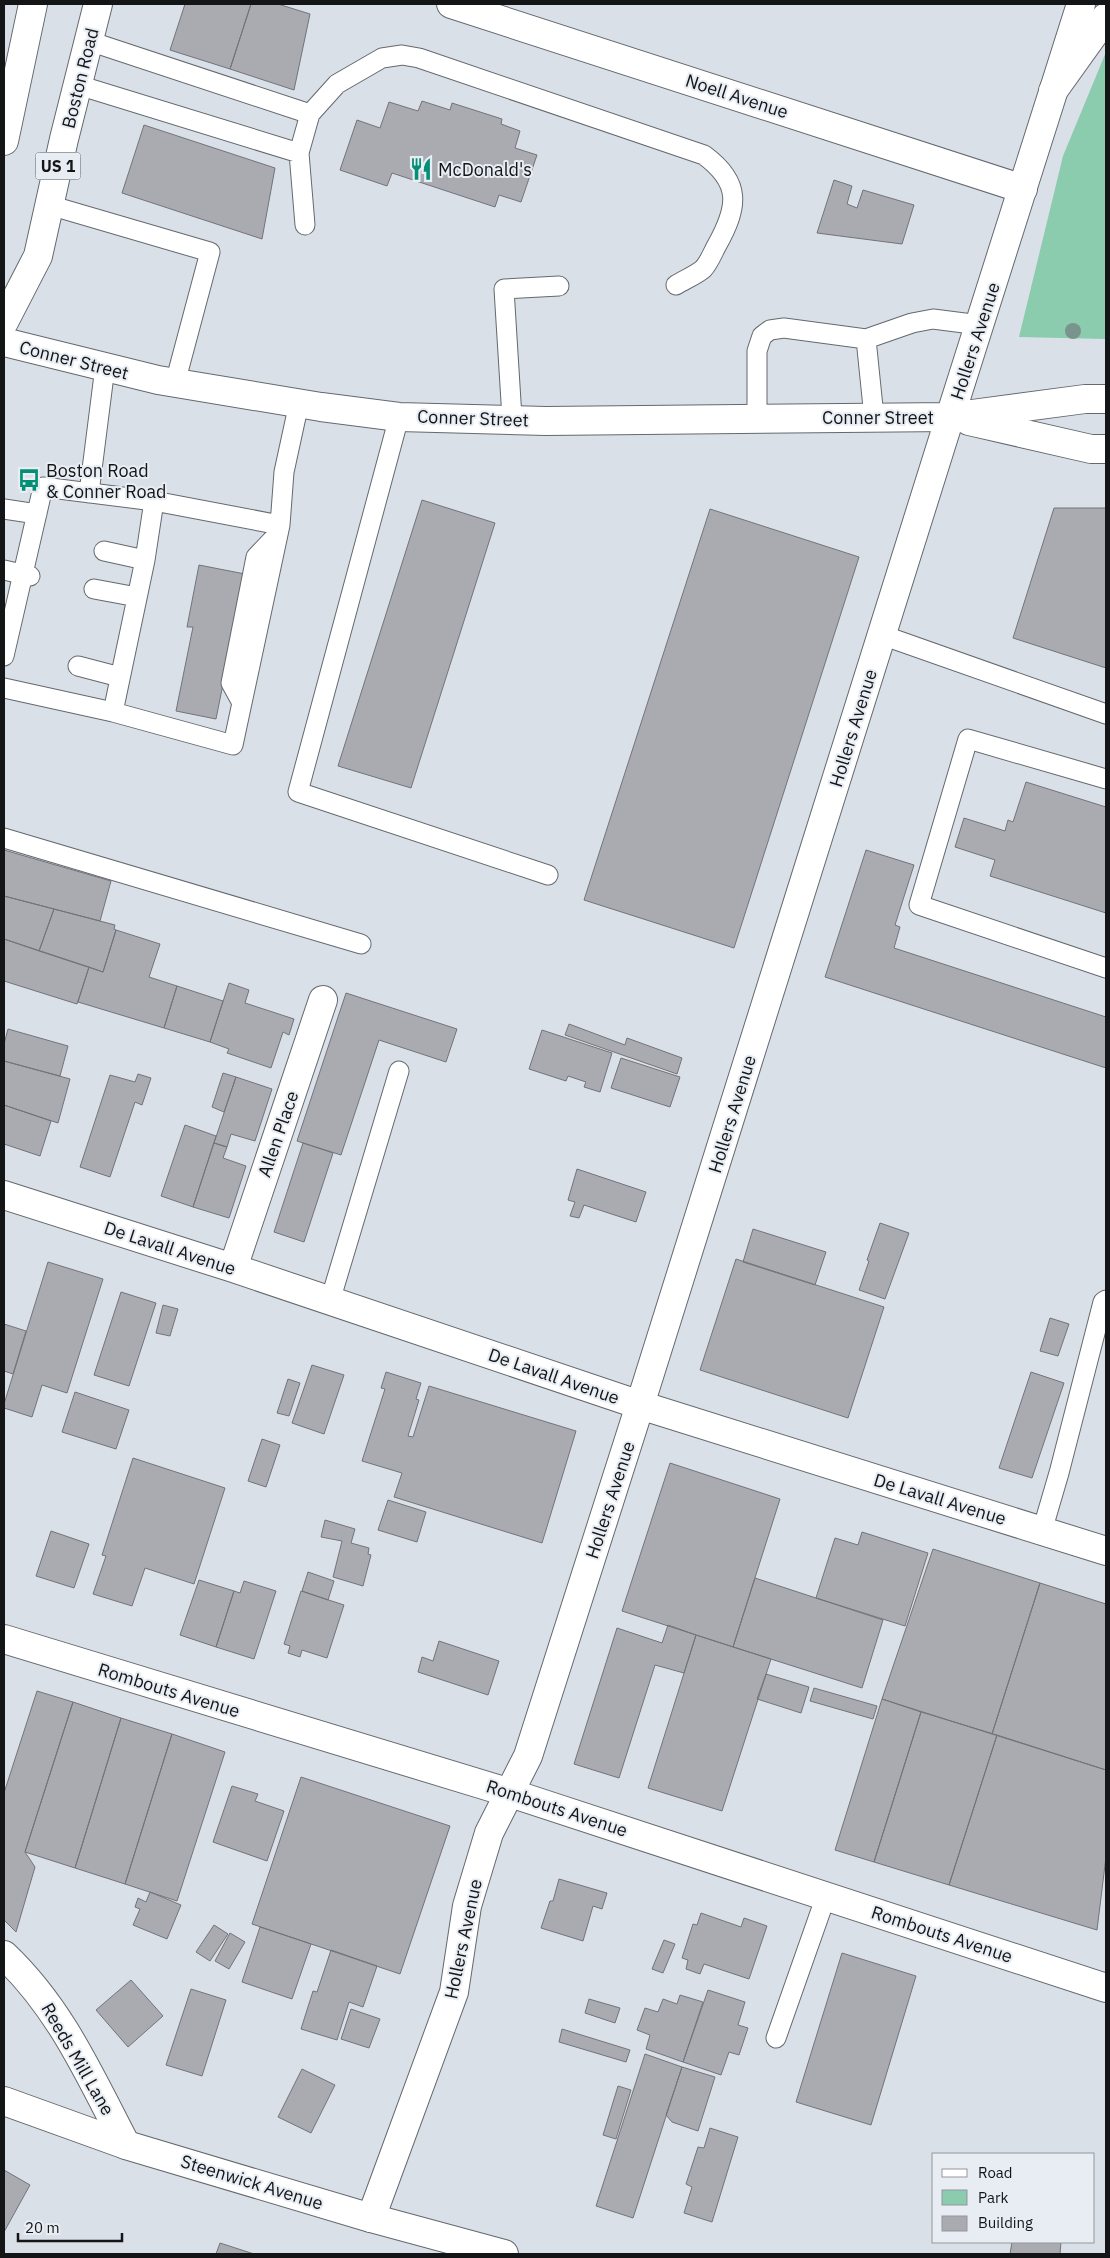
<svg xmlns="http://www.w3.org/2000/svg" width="1110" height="2258" font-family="'IBM Plex Sans',sans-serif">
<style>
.green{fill:#8bcbae}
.building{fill:#aaaab1;stroke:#73747b}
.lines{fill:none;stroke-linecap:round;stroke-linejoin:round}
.lane-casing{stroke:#64696f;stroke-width:21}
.street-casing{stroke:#64696f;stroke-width:30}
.secondary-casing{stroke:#64696f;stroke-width:30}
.primary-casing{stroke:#64696f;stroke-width:30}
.highway-casing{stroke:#64696f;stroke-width:30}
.lane{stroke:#fff;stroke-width:19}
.street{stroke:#fff;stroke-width:28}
.secondary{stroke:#fff;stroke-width:28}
.primary{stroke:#fff;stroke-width:28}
.highway{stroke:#fff;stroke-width:28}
.tree{fill:#79948d}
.labels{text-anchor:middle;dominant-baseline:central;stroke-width:4;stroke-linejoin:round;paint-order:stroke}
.shield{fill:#e8edf4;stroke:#535659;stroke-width:1}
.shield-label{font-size:16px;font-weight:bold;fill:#131517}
.street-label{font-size:18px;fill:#131517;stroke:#e8edf4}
.poi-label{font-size:18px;fill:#131517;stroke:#e8edf4;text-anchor:start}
</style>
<rect width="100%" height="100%" fill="#dae0e7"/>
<path class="green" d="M1106,52V339L1019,337L1063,156Z"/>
<path class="building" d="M185,4H251L230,69L170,50Z
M251,4H278L310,14L294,90L230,69Z
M422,101L450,110L452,103L502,119L501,124L520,131L515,148L537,155L521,202L499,195L495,207L392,173L387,186L340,170L357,120L380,128L389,102L418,111Z
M144,125L275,168L262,239L122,193Z
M834,180L852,186L847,204L857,208L863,190L914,205L902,244L817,233Z
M422,500L495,523L411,788L338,766Z
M1054,508H1106V668L1013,638Z
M710,509L859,557L734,948L584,900Z
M199,565L245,574L216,719L176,711L193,627H187Z
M1026,782L1106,807V913L990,876L995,860L955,847L964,818L1005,831L1008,820L1013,822Z
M4,850L111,881L100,921L4,896Z
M866,850L914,865L895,925L900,927L894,948L1106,1017V1068L825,977Z
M4,896L54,909L39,951L4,939Z
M54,909L115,925L114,929L116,930L103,972L39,951Z
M116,930L160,944L149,977L177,986L164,1028L78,1002L89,967L103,972Z
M4,939L89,967L77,1004L4,981Z
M229,983L249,990L245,1003L294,1019L289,1035L283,1032L271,1068L227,1053L229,1049L210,1042Z
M177,986L223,1001L210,1042L164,1028Z
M346,993L457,1029L446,1062L379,1040L341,1155L297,1141Z
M569,1024L625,1045L627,1038L682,1058L677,1074L565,1035Z
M8,1029L68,1046L60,1076L4,1061V1044Z
M542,1030L612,1053L600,1092L584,1087L586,1082L568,1076L566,1081L529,1069Z
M621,1058L680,1077L670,1107L611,1088Z
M4,1061L70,1079L58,1123L4,1105Z
M223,1073L236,1077L224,1112L212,1107Z
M138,1074L151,1078L142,1105L135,1102L110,1177L80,1167L110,1075L135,1082Z
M236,1077L272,1089L255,1141L231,1134L227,1147L214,1143Z
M4,1105L51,1121L40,1156L4,1144Z
M185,1125L216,1136L193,1207L161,1196Z
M214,1143L227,1147L223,1158L246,1166L229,1218L193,1207Z
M303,1143L333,1153L304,1242L274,1232Z
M577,1169L646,1192L636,1222L584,1205L579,1218L570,1216L575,1202L568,1200Z
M880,1223L909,1233L885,1299L859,1290L869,1261L867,1260Z
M753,1229L826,1252L815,1285L743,1262Z
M736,1259L884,1307L848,1418L700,1370Z
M48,1262L103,1279L67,1393L42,1385L32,1417L4,1408V1404Z
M121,1292L156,1303L129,1386L94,1375Z
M163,1305L178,1309L170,1336L156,1333Z
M1050,1318L1069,1324L1058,1356L1040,1351Z
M4,1324L26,1331L13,1374L4,1371Z
M312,1365L344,1375L324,1434L292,1423Z
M386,1372L421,1383L416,1399L419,1400L408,1436L413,1437L429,1386L576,1431L542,1543L394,1497L402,1473L362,1461L385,1389L381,1388Z
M1031,1372L1064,1383L1032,1478L999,1468Z
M288,1379L300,1383L289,1416L277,1413Z
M75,1392L129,1410L116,1449L62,1432Z
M262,1439L280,1445L266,1487L248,1481Z
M133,1458L225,1488L194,1584L145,1568L132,1606L93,1594L106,1556L102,1555Z
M670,1463L780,1499L733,1647L622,1611Z
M388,1500L426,1512L417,1542L378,1530Z
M325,1520L355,1529L351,1543L369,1548L368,1554L371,1555L363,1586L333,1577L342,1541L321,1537Z
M51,1531L89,1544L74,1588L36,1576Z
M862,1532L928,1553L905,1626L816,1598L835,1538L858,1545Z
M933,1549L1040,1583L992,1734L882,1699Z
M308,1572L334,1581L328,1600L302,1591Z
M755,1578L883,1620L862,1688L733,1647Z
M199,1580L234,1591L216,1647L180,1635Z
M244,1581L276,1591L254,1659L216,1647L234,1591L240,1593Z
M1040,1583L1106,1604V1770L992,1734Z
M301,1591L344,1605L327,1658L302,1650L300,1657L288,1653L290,1646L284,1644Z
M668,1625L696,1635L684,1673L655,1665L619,1778L574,1764L617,1628L662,1643Z
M696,1635L771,1659L722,1811L648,1788Z
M439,1641L499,1661L488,1695L418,1672L422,1657L433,1661Z
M766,1674L809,1687L801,1713L757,1699Z
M814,1688L877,1706L873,1719L810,1701Z
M37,1691L73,1702L25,1852L35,1867L16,1932L4,1920V1793Z
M882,1699L921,1712L874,1862L835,1850Z
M73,1702L121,1718L75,1868L25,1852Z
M921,1712L997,1735L949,1885L874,1862Z
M121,1718L172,1734L125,1884L75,1868Z
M172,1734L225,1752L177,1901L125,1884Z
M997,1735L1106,1770V1857L1097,1930L949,1885Z
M301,1777L450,1826L400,1974L252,1924Z
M232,1786L258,1794L255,1801L284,1811L267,1861L213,1842Z
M559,1879L607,1893L602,1909L593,1906L583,1941L541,1928L550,1901H553Z
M150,1892L181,1905L167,1939L133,1925L140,1909L135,1907L138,1898L146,1902Z
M701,1913L741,1927L744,1918L767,1926L749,1979L704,1964L700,1974L686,1969L688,1960L682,1958L693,1924L697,1925Z
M214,1925L228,1934L210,1961L196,1952Z
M260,1927L311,1944L292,1999L242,1982Z
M230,1933L245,1942L229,1969L215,1961Z
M664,1940L675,1944L663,1973L652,1969Z
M331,1950L377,1966L363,2007L349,2002L337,2040L301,2029L313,1991L317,1992Z
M842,1953L916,1976L871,2125L796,2102Z
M131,1980L163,2016L128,2047L96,2010Z
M191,1989L226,2000L202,2076L166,2065Z
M708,1990L745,2002L738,2025L748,2028L739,2055L729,2052L721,2075L683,2062Z
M680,1995L703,2002L683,2062L646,2049L650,2035L637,2030L645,2008L658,2012L663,1999L677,2004Z
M589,1999L620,2008L615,2023L585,2013Z
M351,2009L380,2019L369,2048L341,2039Z
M562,2029L630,2050L626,2062L559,2042Z
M645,2054L682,2067L633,2218L596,2206Z
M682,2067L715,2077L698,2131L672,2122L666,2115Z
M302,2069L335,2085L311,2133L278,2117Z
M618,2086L631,2090L616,2139L603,2135Z
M710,2128L738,2137L712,2222L684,2213L692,2187L686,2184L698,2147L704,2148Z
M4,2170L30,2185L4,2232Z
M1012,2242H1061L1060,2254H1010Z
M220,2243L254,2254H216Z"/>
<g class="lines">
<defs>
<path id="lane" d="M89,41L310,114
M78,85L299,153
M49,205L210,252L175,383
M305,225L299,153L310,114L337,84L382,58L402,55L419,58L704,155C742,183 738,207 717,245C713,252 709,263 703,269C696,275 684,280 676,285
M399,417L298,792L548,875
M874,417L866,339L912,323L933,319L980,325
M512,418L504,289L559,286
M757,418V351L762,336L770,330L784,328L866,339
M89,493L105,367
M4,509L37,514
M104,551L145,560
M4,570L30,576
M94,589L137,597
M882,635L1106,714
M4,656L43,487L154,501L280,525
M78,666L120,677
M4,688L113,712L233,745L280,525L284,472L299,403
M242,703L231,683L256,557L277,535
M113,712L145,560L154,501
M1106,779L968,739L919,905L1106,968
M4,838L361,944
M330,1301L399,1071
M1042,1531L1059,1473L1103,1302L1106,1300
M776,2038L826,1896"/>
<path id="street" d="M451,4L1023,189
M4,1195L233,1268L640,1405L1106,1551
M233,1268L323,1000
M4,1639L510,1793L1106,1988
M4,1955C61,2009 90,2076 126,2145
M371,2218L454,1992L467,1906L489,1833L528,1756L640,1405L950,417"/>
<path id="secondary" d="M4,342L158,380L321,407L399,417L546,421L950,417L1085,399H1106
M950,417L1081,4
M969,421L1091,449H1106
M4,2101L126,2145L371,2218L504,2254"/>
<path id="primary" d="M4,141L33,4
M4,322L38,256L64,139L98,4"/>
<path id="highway" d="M1053,91L1106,17"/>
</defs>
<use href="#lane" class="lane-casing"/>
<use href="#street" class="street-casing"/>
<use href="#secondary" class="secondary-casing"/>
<use href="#primary" class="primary-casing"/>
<use href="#highway" class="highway-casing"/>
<use href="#lane" class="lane"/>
<use href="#street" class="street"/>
<use href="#secondary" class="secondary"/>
<use href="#primary" class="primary"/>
<use href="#highway" class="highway"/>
</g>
<circle class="tree" cx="1073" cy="331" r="8"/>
<defs>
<symbol id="restaurant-bare" viewBox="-9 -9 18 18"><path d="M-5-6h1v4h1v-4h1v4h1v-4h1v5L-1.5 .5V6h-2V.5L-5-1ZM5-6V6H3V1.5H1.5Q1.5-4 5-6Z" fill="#038e76" stroke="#e8edf4" stroke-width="2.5" paint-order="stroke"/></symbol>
<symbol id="bus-bare" viewBox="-9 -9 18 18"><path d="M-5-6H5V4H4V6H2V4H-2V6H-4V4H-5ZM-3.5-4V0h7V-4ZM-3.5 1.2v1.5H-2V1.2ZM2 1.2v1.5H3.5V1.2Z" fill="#038e76" stroke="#e8edf4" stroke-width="2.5" paint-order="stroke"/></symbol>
</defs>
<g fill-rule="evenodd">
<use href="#restaurant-bare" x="405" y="153" width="32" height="32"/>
<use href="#bus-bare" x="13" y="464" width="32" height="32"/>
</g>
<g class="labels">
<rect class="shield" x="35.5" y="152.5" width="45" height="27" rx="4"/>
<g class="shield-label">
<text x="58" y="166">US 1</text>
</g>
<g class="street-label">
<text transform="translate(80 78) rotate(-76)">Boston Road</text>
<text transform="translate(737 96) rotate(18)">Noell Avenue</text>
<text transform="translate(975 341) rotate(-72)">Hollers Avenue</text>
<text transform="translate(74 360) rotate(14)">Conner Street</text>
<text x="878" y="417">Conner Street</text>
<text transform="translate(473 418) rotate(2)">Conner Street</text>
<text transform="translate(853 728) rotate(-73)">Hollers Avenue</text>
<text transform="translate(732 1114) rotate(-73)">Hollers Avenue</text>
<text transform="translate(278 1134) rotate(-71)">Allen Place</text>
<text transform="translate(170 1248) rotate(18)">De Lavall Avenue</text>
<text transform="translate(554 1376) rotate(19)">De Lavall Avenue</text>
<text transform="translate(940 1499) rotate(17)">De Lavall Avenue</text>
<text transform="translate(610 1500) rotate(-72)">Hollers Avenue</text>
<text transform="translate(169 1690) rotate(17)">Rombouts Avenue</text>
<text transform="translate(557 1808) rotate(18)">Rombouts Avenue</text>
<text transform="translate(942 1934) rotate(18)">Rombouts Avenue</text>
<text transform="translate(463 1939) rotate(-78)">Hollers Avenue</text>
<text transform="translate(78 2059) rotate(60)">Reeds Mill Lane</text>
<text transform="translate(252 2182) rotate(17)">Steenwick Avenue</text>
</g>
<g class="poi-label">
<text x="438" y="169">McDonald's</text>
<text x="46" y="470">Boston Road<tspan x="46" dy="21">&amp; Conner Road</tspan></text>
</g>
</g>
<rect width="1110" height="2258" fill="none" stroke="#131517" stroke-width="10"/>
<rect x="932" y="2153" width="162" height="90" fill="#e8edf4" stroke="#93979c"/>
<rect x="942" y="2169" width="25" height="8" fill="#ffffff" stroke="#93979c"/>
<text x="978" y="2178" font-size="15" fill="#131517">Road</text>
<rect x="942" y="2190" width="25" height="15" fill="#8bcbae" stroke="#93979c"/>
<text x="978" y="2203" font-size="15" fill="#131517">Park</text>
<rect x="942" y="2216" width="25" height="15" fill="#aaaab1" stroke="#93979c"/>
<text x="978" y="2228" font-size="15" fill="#131517">Building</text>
<path d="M18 2233v8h104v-8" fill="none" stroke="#131517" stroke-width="2.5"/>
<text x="25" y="2233" font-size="15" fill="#131517" stroke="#e8edf4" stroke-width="4" paint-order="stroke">20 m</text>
</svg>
